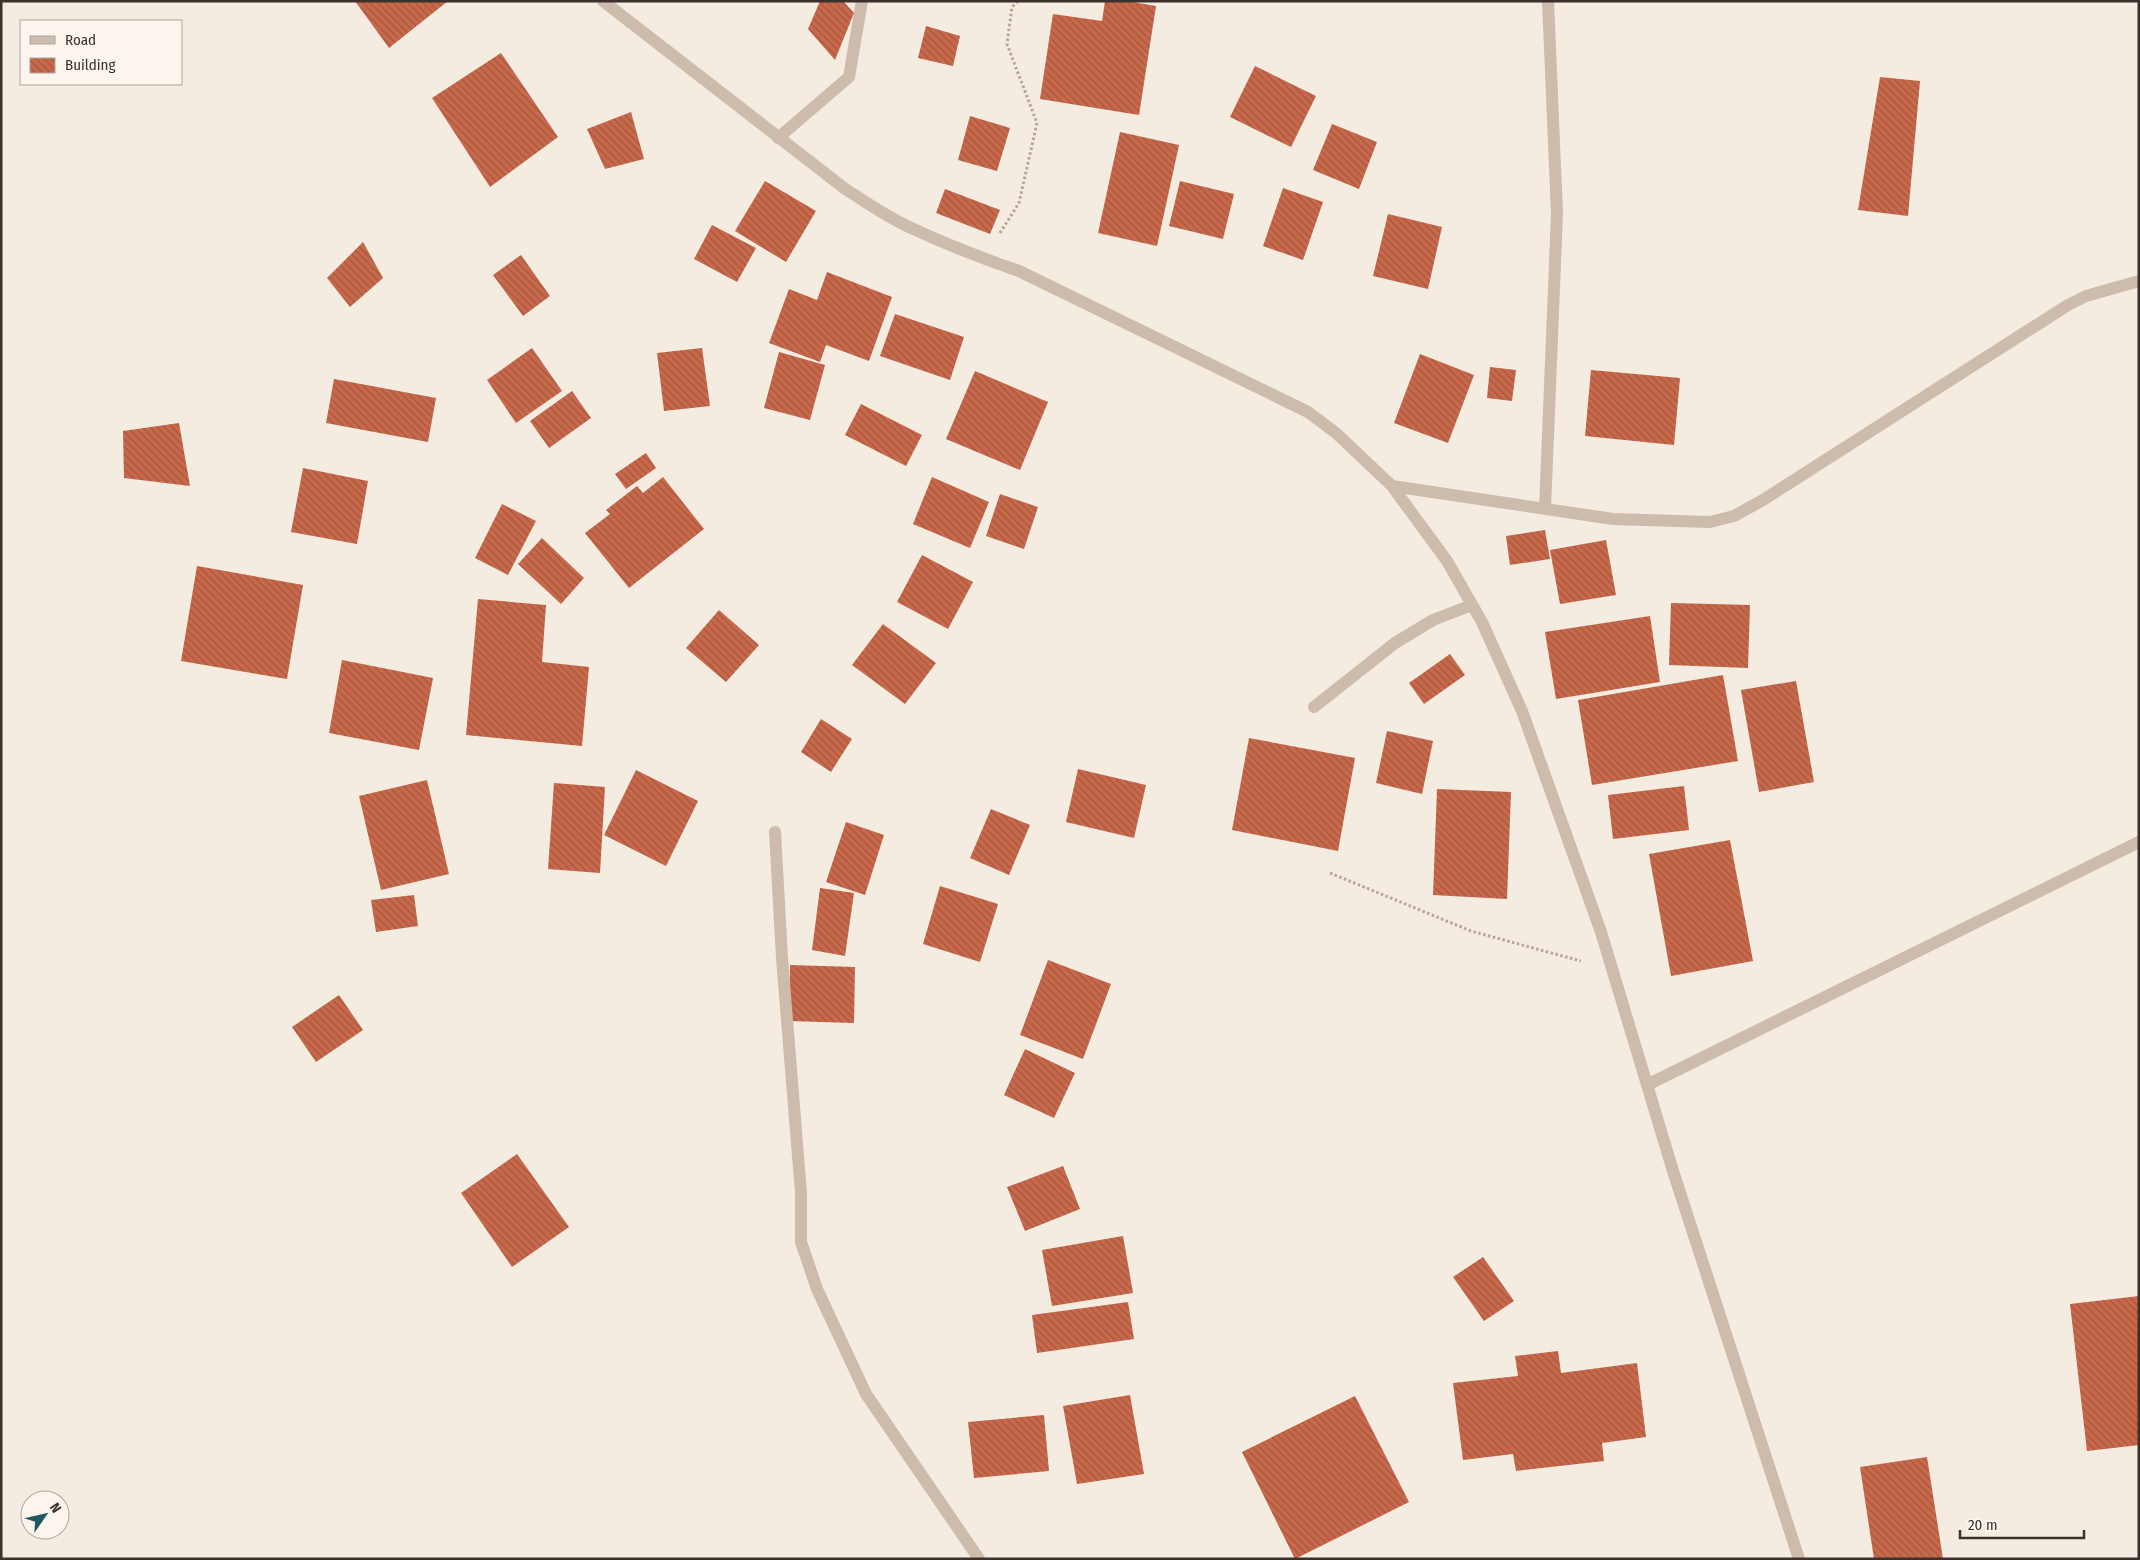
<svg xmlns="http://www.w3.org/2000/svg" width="2140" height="1560" font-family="'Fira Sans Condensed',sans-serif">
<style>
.building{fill:url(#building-back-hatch)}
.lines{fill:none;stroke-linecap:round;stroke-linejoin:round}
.path{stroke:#b9a596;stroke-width:3;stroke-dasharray:2.5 2.5;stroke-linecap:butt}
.minor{stroke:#cdbbac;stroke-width:12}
</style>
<defs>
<pattern id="building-back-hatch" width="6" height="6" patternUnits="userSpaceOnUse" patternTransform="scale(1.25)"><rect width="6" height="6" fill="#c8694b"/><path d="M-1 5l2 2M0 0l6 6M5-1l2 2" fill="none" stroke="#a4573f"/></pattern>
</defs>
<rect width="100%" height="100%" fill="#f4ebe1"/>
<path class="building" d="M355,1H448L389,48Z
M820,1H843L854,13L835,60L808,29Z
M1105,1H1127L1156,6L1139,115L1040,99L1053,14L1102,21Z
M926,26L960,36L953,66L918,58Z
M501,53L558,137L490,187L432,98Z
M1255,66L1316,96L1291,147L1230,117Z
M1880,77L1920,81L1908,216L1858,210Z
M631,112L644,159L605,169L587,129Z
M970,116L1010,128L997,171L958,160Z
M1332,124L1377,142L1359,189L1313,170Z
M1120,132L1179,145L1157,246L1098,233Z
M765,181L816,211L786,262L735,231Z
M1180,181L1234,194L1223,239L1169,226Z
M1283,188L1323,202L1303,260L1263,246Z
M945,189L1000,210L990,234L936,213Z
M1388,214L1442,227L1428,289L1373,276Z
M712,225L756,248L737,282L694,259Z
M363,242L383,278L350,307L327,278Z
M521,255L550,296L523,316L493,275Z
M827,272L892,297L869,361L826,345L820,362L769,343L789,289L817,300Z
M895,314L964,337L950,380L880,356Z
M532,348L562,391L516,423L487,380Z
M702,348L710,406L664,411L657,353Z
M779,352L825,365L810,420L764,408Z
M1420,354L1474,375L1448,443L1394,423Z
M1490,367L1516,370L1512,401L1487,398Z
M1591,370L1680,378L1674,445L1585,436Z
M975,371L1048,402L1020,470L946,439Z
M334,379L436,398L428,442L326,423Z
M572,391L591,418L549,448L530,421Z
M861,404L922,435L906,466L845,435Z
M179,423L190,486L124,478L123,431Z
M646,453L656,468L626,489L615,474Z
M303,468L368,481L357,544L291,532Z
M663,477L704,529L629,588L585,533L610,514L606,510L637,486L643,493Z
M932,477L989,502L970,548L913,524Z
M1000,494L1038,507L1024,549L986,536Z
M502,504L536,521L508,575L475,558Z
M1545,530L1550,559L1510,565L1506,536Z
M542,538L584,578L561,604L518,564Z
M1606,540L1616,595L1560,604L1550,550Z
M922,555L973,582L948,629L897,602Z
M197,566L303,585L287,679L181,661Z
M478,599L546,605L542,662L589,667L582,746L466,735Z
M1671,603L1750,605L1748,668L1669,665Z
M719,610L759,645L726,682L686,648Z
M1650,616L1660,682L1556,699L1545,632Z
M883,624L936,663L905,704L852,665Z
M1450,654L1465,675L1424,704L1409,683Z
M342,660L433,678L419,750L329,733Z
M1723,675L1738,761L1592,785L1578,700Z
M1796,681L1814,782L1759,792L1741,690Z
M821,719L852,739L831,772L801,752Z
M1387,731L1433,741L1422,794L1376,783Z
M1249,738L1355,758L1338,851L1232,830Z
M1078,769L1146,785L1134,838L1066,822Z
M636,770L698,801L666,866L604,835Z
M427,780L449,874L381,890L359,796Z
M554,783L605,787L600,873L548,869Z
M1684,786L1689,830L1613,839L1608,795Z
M1437,789L1511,792L1507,899L1433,895Z
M991,809L1030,825L1009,875L970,858Z
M846,822L884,835L865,895L826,882Z
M1730,840L1753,961L1671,976L1649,854Z
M940,886L998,904L980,962L923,944Z
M820,888L854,893L845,956L812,950Z
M414,895L418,926L376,932L371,900Z
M1048,960L1111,984L1083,1059L1020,1035Z
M790,965L855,967L854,1023L789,1021Z
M339,995L363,1030L316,1062L292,1027Z
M1025,1049L1075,1073L1054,1118L1004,1095Z
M517,1154L569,1227L512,1267L461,1193Z
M1063,1166L1080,1209L1025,1231L1007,1187Z
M1123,1236L1133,1293L1052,1306L1042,1250Z
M1483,1257L1514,1301L1484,1321L1453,1277Z
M2139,1296V1445L2087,1451L2070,1304Z
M1128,1302L1134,1339L1037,1353L1032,1315Z
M1558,1351L1561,1373L1637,1363L1646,1437L1602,1443L1604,1461L1516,1471L1513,1454L1463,1460L1453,1383L1518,1376L1515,1356Z
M1130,1395L1144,1474L1077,1484L1063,1406Z
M1355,1396L1409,1502L1295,1559L1242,1452Z
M1044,1415L1049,1471L974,1478L968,1422Z
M1927,1457L1943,1559H1874L1860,1467Z"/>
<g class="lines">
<path class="path" d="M1000,233L1019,203L1037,123L1007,44L1012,7L1018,1
M1330,873L1471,931L1581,961"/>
<path class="minor" d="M603,1L844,188C864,201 885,216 907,226C943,243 981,258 1019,271L1308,412L1336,433L1392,486L1447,561L1482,622L1522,711L1601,932L1673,1171L1799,1559
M778,138L849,77L862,1
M1392,486L1613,519L1710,522L1734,516L1763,500L2068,305L2086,296L2139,281
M1545,509L1557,214L1548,1
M1314,707L1395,643L1433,620L1472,605
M775,832L782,958L801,1193V1242L817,1289L866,1394L979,1559
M1647,1085L2139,842"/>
</g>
<rect width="2140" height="1560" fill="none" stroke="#3b302b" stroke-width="5"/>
<rect x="20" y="20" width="162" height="65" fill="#fbf5ee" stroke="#aea6a0"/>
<rect x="30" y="36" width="25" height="8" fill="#cdbbac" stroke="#aea6a0"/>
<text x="65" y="45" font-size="15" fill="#3b302b">Road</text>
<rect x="30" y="58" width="25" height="15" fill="url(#building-back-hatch)" stroke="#aea6a0"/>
<text x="65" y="70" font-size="15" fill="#3b302b">Building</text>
<g transform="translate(45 1515) rotate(56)"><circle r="24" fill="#fbf5ee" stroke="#aea6a0"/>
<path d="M0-4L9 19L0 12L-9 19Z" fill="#1f5a5e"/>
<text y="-8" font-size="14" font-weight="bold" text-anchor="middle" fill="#3b302b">N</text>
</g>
<path d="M1960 1530v8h124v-8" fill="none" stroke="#3b302b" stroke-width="2.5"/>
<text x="1968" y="1530" font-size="15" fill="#3b302b" stroke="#fbf5ee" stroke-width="4" paint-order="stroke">20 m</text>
</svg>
